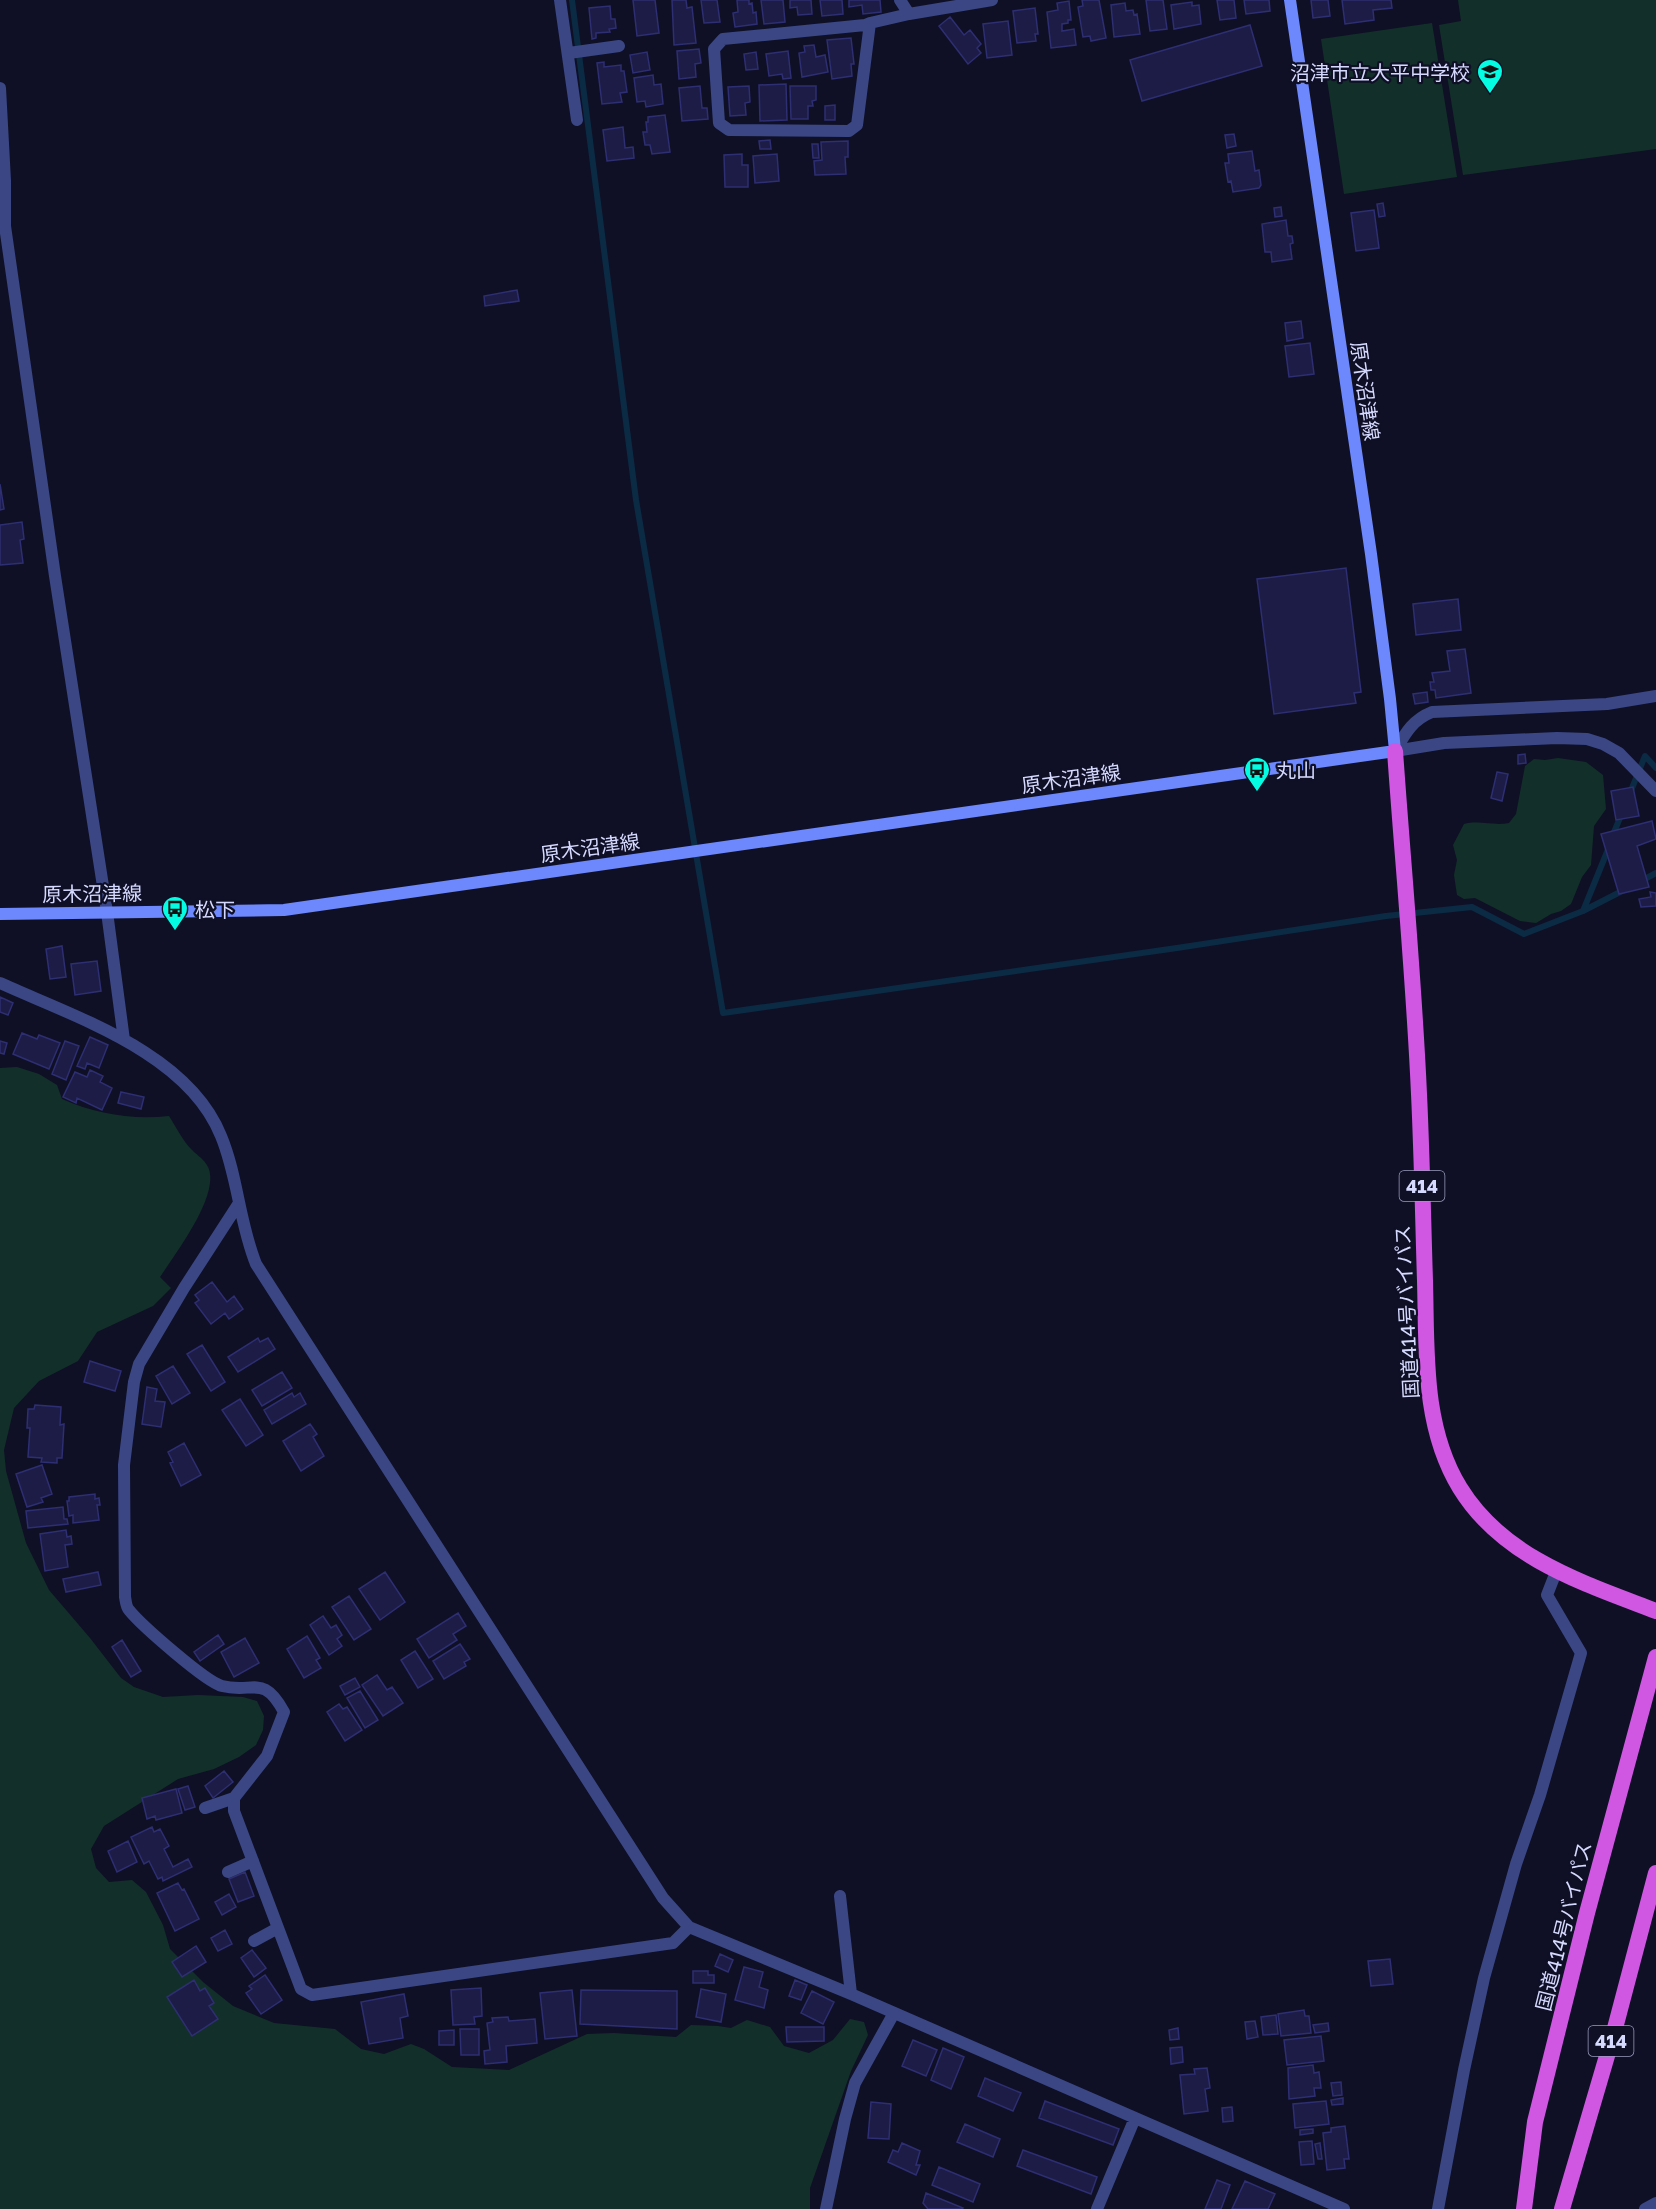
<svg xmlns="http://www.w3.org/2000/svg" width="1656" height="2209" font-family="'Golos Text','Noto Sans JP',sans-serif">
<style>
.green{fill:#123029}
.lines{fill:none;stroke-linecap:round;stroke-linejoin:round}
.stream{stroke:#0b2b44;stroke-width:6}
.building{fill:#1c1c47;stroke:#2e2e72;stroke-width:1.5}
.minor{stroke:#3b4784;stroke-width:12}
.secondary{stroke:#6d87fd;stroke-width:12}
.trunk{stroke:#cf57e2;stroke-width:16}
.labels{text-anchor:middle;dominant-baseline:central;stroke-width:4.5;stroke-linejoin:round;paint-order:stroke}
.shield{fill:#0f1026;stroke:#9a9dbd;stroke-width:1.5}
.shield-label{font-size:18px;font-weight:bold;fill:#d5d9fe}
.poi-label{font-size:20px;fill:#d5d9fe;stroke:#0f1026;text-anchor:start}
.street-label{font-size:20px;fill:#d5d9fe;stroke:#0f1026}
</style>
<rect width="100%" height="100%" fill="#0f1026"/>
<path class="green" d="M1458,0H1656V149L1463,175L1439,25L1461,21Z
M1432,23L1457,177L1344,194L1321,39Z
M1558,758L1586,762L1603,775L1606,809L1594,826L1591,865L1582,877L1571,904L1561,911L1551,914L1536,923L1520,921L1475,898L1464,899L1457,895L1454,875L1457,860L1453,845L1464,824C1479,820 1494,826 1509,823L1516,814L1525,766L1534,759L1545,760Z
M17,1067L39,1074L57,1085L62,1099C96,1114 132,1120 169,1116C176,1127 183,1141 192,1150C198,1156 204,1159 208,1167C221,1194 175,1254 160,1277L171,1288L153,1306L97,1332L78,1361L39,1381L14,1408L4,1450L6,1471L26,1543L49,1590L90,1638L121,1678L134,1687L163,1697L198,1695L243,1697L257,1701L264,1716L263,1730L256,1745L239,1757L214,1769L178,1779L104,1826L91,1849L96,1868L109,1882L132,1880L146,1892L163,1925L170,1949L203,1982L233,2006L274,2023L335,2029L361,2049L384,2054L411,2044L424,2049L452,2067L509,2070L587,2034L614,2033L676,2037L691,2025L718,2026L731,2028L747,2020L770,2027L784,2046L809,2053L833,2040L850,2019L864,2022L868,2035L851,2071L810,2188V2209H0V1068Z"/>
<g class="lines">
<path class="stream" d="M572,0L636,500L723,1013L1177,948L1386,916L1472,907L1524,934L1583,911L1624,890
M1630,793L1645,756L1656,768
M1612,837L1622,813
M1641,881L1656,873
M1583,911L1609,847"/>
</g>
<path class="building" d="M633,0H655L659,33L637,36Z
M672,0H686L687,8L692,7L696,43L674,45Z
M701,0H717L720,22L704,23Z
M737,0H749V4L752,3L753,13L756,12L757,24L735,27L733,13L738,12Z
M761,0H783L785,22L764,24Z
M790,0H811L812,14L798,15L797,7L790,8Z
M820,0H842L843,14L822,16Z
M849,0H880L881,12L863,14L862,5L849,7Z
M1082,0H1099L1106,38L1091,41L1090,36L1083,37L1078,7L1083,6Z
M1146,0H1163L1167,29L1150,31Z
M1217,0H1234L1236,18L1220,20Z
M1244,0H1269L1270,11L1246,14Z
M1311,0H1328L1330,16L1313,18Z
M1342,0H1391L1392,8L1373,10L1374,20L1345,24Z
M1069,1L1071,20H1068V23L1062,24V31L1074,29L1076,45L1051,48L1047,12L1058,10L1057,3Z
M1192,2V6L1199,5L1201,24L1174,29L1171,5Z
M1125,3L1126,11L1133,10L1134,15L1137,14L1140,34L1114,37L1111,5Z
M610,6L611,19H615L616,28L609,29L610,32L596,33V38L592,39L589,8Z
M1035,8L1038,34H1035L1036,41L1017,43L1013,11Z
M950,17L964,35L970,30L981,44L977,48L981,53L968,64L939,26Z
M1008,21L1012,55L987,58L983,24Z
M1250,25L1262,66L1142,101L1130,60Z
M851,38L854,64H851L852,76L832,79L827,40Z
M814,45L816,57L825,55L828,72L802,77L799,53L805,52L804,46Z
M699,49L701,63L695,64L696,77L679,79L677,51Z
M788,51L791,78L783,79L782,74L769,76L766,54Z
M647,52L650,70L633,73L630,55Z
M756,52L758,69L746,70L744,54Z
M604,62V67L621,65V71H624L627,92L620,93L622,102L602,104L597,63Z
M653,75L654,85L661,84L663,104L646,107L645,101L637,102L634,78Z
M786,84L787,120L760,121L759,85Z
M700,86L702,108H707L708,119L682,121L679,88Z
M749,86L750,102L745,103L746,115L730,116L728,87Z
M790,86H816V100L812,101L813,106H808V119H791Z
M835,105V120H825V106Z
M665,115L670,152L652,154L650,145H645L643,132H647L646,122H648V117Z
M623,127L625,148L633,147L634,158L607,161L603,130Z
M1234,134L1236,146L1227,148L1225,135Z
M770,140L771,149H760L759,141Z
M848,141V157H845L846,174L815,175L814,161L822,160L821,142Z
M812,144H818L819,158H813Z
M1252,151L1255,171L1259,170L1261,185L1259,188L1233,192L1231,181L1228,182L1225,163H1229L1228,154Z
M742,154V165H748V187H725L724,155Z
M777,154L779,181L755,183L753,156Z
M1383,203L1385,216L1379,217L1377,204Z
M1281,207L1282,216L1275,217L1274,208Z
M1374,210L1379,248L1356,251L1351,213Z
M1286,220L1288,236H1292L1293,243L1290,244L1292,259L1272,262L1271,252H1265L1262,224Z
M517,290L519,301L485,306L484,296Z
M1301,321L1303,338L1287,341L1285,323Z
M1310,343L1314,374L1289,377L1285,346Z
M0,484L4,509L0,510Z
M22,522L24,539L20,540L23,563L0,565V525Z
M1346,568L1361,692L1354,693L1356,703L1274,714L1257,579Z
M1458,599L1461,630L1416,635L1413,604Z
M1465,649L1471,693L1436,698L1435,690H1431L1430,682H1434L1432,673L1450,671L1447,651Z
M1427,692L1428,702L1415,704L1413,694Z
M1525,754L1526,763L1518,764V755Z
M1497,772L1508,774L1502,801L1491,798Z
M1633,787L1639,816L1616,820L1611,791Z
M1652,821L1656,839L1637,846L1649,887L1619,894L1601,834Z
M1650,892L1656,893V906L1641,907L1639,899L1651,897Z
M62,946L66,977L50,979L46,949Z
M97,961L101,991L75,995L71,964Z
M0,997L13,1003L8,1015L0,1012Z
M22,1033L37,1039L39,1035L60,1043L49,1069L13,1054Z
M90,1037L108,1045L99,1068L87,1063L85,1069L77,1066Z
M0,1041L7,1043L4,1054L0,1053Z
M65,1041L79,1046L66,1080L52,1074Z
M90,1070L103,1076L100,1082L112,1088L102,1110L77,1098L76,1103L63,1097L75,1072L87,1077Z
M121,1092L144,1097L141,1109L118,1103Z
M212,1282L227,1302L234,1296L243,1309L229,1319L225,1313L211,1324L195,1303L199,1300L195,1295Z
M258,1338L260,1342L268,1338L275,1349L238,1372L228,1357Z
M202,1345L225,1382L211,1391L187,1354Z
M90,1361L121,1371L115,1391L84,1382Z
M173,1366L190,1393L172,1404L156,1376Z
M282,1372L292,1388L262,1406L252,1390Z
M147,1387L157,1389L155,1401L165,1402L161,1427L142,1424Z
M292,1393L294,1397L300,1393L306,1404L272,1424L264,1410Z
M240,1399L263,1435L246,1446L222,1410Z
M35,1405L61,1407L60,1425L64,1424L62,1458H57V1463L41,1462L42,1458L28,1457L30,1428H27L28,1409H34Z
M310,1424L317,1434L313,1437L324,1456L301,1471L283,1441Z
M184,1443L201,1475L181,1486L170,1463L173,1462L168,1452Z
M42,1465L52,1494L41,1498L43,1502L27,1507L16,1474Z
M95,1494V1499L99,1498L100,1505H97L99,1520L73,1523V1515L69,1516L67,1501H69V1497Z
M63,1507L64,1519H67L68,1524L28,1528L26,1511Z
M66,1530L67,1537L71,1536L72,1544L65,1545L68,1567L45,1571L40,1534Z
M98,1572L101,1585L66,1592L63,1579Z
M385,1572L405,1602L380,1620L359,1589Z
M349,1596L371,1629L354,1640L332,1607Z
M458,1613L466,1626L453,1634L457,1640L429,1658L417,1639Z
M323,1616L331,1628L336,1625L342,1635L337,1639L342,1646L329,1655L310,1625Z
M218,1635L224,1644L200,1661L194,1652Z
M307,1636L320,1658L316,1660L321,1668L304,1678L287,1649Z
M245,1638L259,1663L234,1677L221,1652Z
M122,1640L141,1671L131,1677L112,1647Z
M460,1644L470,1659L464,1662L466,1666L444,1679L433,1661Z
M415,1651L433,1679L418,1688L401,1660Z
M377,1675L387,1690L392,1687L403,1703L383,1716L362,1685Z
M355,1678L360,1687L345,1695L340,1686Z
M360,1691L378,1720L365,1728L347,1698Z
M339,1704L343,1709L347,1707L362,1730L345,1741L327,1712Z
M224,1771L233,1782L213,1798L205,1786Z
M188,1786L195,1807L185,1810L178,1789Z
M176,1789L182,1813L156,1820L155,1816L147,1819L142,1798Z
M152,1827L154,1832L160,1829L169,1846L164,1849L173,1867L188,1859L192,1867L163,1881L162,1877L158,1879L149,1861L144,1864L131,1837Z
M128,1841L137,1862L117,1872L108,1851Z
M245,1872L254,1896L238,1902L229,1879Z
M178,1883L182,1890L184,1889L199,1919L175,1931L157,1893Z
M229,1894L236,1907L222,1915L215,1902Z
M225,1930L232,1944L218,1951L211,1938Z
M196,1946L206,1962L182,1977L172,1962Z
M252,1950L266,1968L254,1977L241,1958Z
M720,1954L733,1960L728,1972L715,1966Z
M1390,1959L1393,1984L1371,1986L1368,1961Z
M744,1967L763,1972L759,1987L768,1990L764,2008L735,2000Z
M693,1971H708V1975H714V1983H693Z
M265,1975L282,2000L261,2014L246,1993L252,1989L249,1986Z
M194,1980L200,1991L205,1988L214,2003L209,2006L218,2019L192,2036L167,1997Z
M795,1980L807,1985L801,2000L789,1996Z
M481,1988L482,2016L474,2017L475,2024L453,2025L451,1990Z
M701,1989L726,1994L721,2022L696,2017Z
M572,1990L577,2036L545,2039L540,1993Z
M581,1990L677,1991V2029L580,2024Z
M812,1991L834,2002L823,2024L801,2013Z
M404,1994L408,2016L400,2018L403,2038L369,2044L361,2002Z
M1304,2010L1305,2016H1309L1311,2033L1281,2036L1278,2014Z
M1276,2015L1278,2034L1263,2035L1261,2017Z
M508,2017L509,2021L535,2019L537,2043L506,2046L507,2062L485,2064L484,2051L490,2050L487,2023L493,2022L492,2018Z
M1255,2021L1258,2037L1247,2039L1245,2022Z
M1328,2023L1329,2031L1315,2033L1313,2025Z
M786,2027H824V2041L787,2042Z
M1178,2028L1179,2039L1170,2040L1169,2030Z
M460,2029H479V2055H461Z
M454,2030V2045H439V2031Z
M1321,2036L1324,2061L1287,2065L1284,2040Z
M913,2040L937,2050L926,2076L902,2066Z
M1182,2047L1183,2062L1171,2064L1170,2048Z
M943,2048L964,2057L951,2089L931,2080Z
M1313,2065L1314,2073L1319,2072L1321,2088H1314L1315,2096L1289,2099L1288,2068Z
M1207,2068L1210,2088L1205,2089L1208,2111L1184,2114L1180,2075L1195,2074L1194,2069Z
M985,2078L1021,2093L1013,2111L978,2096Z
M1341,2082L1342,2095L1333,2096L1331,2083Z
M1343,2098V2104L1332,2105L1331,2100Z
M1045,2101L1119,2129L1113,2145L1039,2118Z
M1326,2101L1329,2124L1295,2128L1293,2104Z
M871,2102L891,2104L889,2139L868,2138Z
M1232,2107L1233,2121L1223,2122L1222,2108Z
M965,2124L1000,2139L993,2157L957,2142Z
M1345,2126L1349,2159H1344L1345,2168L1327,2170L1323,2133L1331,2132V2128Z
M1313,2129V2133L1300,2135V2130Z
M1312,2141L1314,2164L1301,2165L1299,2142Z
M902,2143L920,2151L916,2165H920L916,2175L888,2162L893,2150L898,2152Z
M1320,2143L1322,2159H1318L1315,2144Z
M1023,2150L1097,2177L1091,2194L1017,2166Z
M939,2167L980,2184L973,2202L932,2185Z
M1217,2180L1230,2185L1221,2209H1205Z
M1245,2181L1275,2194L1268,2209H1232Z
M926,2193L963,2208L962,2209H928L923,2203Z"/>
<g class="lines">
<path class="minor" d="M560,0L577,120
M900,0L909,14
M870,23L857,125L849,131L729,130L719,123L714,49L723,39L865,25L870,23L909,14L992,0
M569,53L619,46
M0,88L5,181V226L55,576L107,912L124,1040
M1395,751L1444,743L1557,738L1587,739L1603,744L1619,753L1656,791
M1395,751C1405,734 1412,720 1432,712L1607,704L1656,696
M0,983C75,1017 188,1053 221,1136C238,1177 239,1222 256,1264L663,1898L689,1927L851,1994L1344,2209
M239,1203L184,1288L139,1364L134,1382L124,1465L125,1597C126,1602 126,1607 129,1610C141,1625 206,1682 222,1686C253,1694 263,1673 284,1712L267,1756L234,1798V1811L301,1989L312,1995L673,1943L689,1927
M205,1808L234,1798
M228,1872L253,1861
M840,1896L851,1994
M254,1941L278,1928
M826,2209L845,2119L855,2083L894,2013
M1097,2209L1135,2118
M1438,2209L1464,2070L1484,1978L1516,1864L1540,1795L1581,1653L1547,1595L1556,1572
M1645,2209L1656,2203"/>
<path class="secondary" d="M0,914L284,910L1395,751L1390,699L1371,554L1290,0"/>
<path class="trunk" d="M1395,751C1403,865 1414,980 1419,1094C1422,1157 1423,1219 1425,1281C1427,1351 1422,1426 1460,1488C1503,1558 1583,1583 1656,1611
M1524,2209L1535,2122L1587,1913L1656,1657
M1562,2209L1614,2032L1656,1873"/>
</g>
<defs>
<symbol id="school-pin" viewBox="-11 -11 22 30"><path d="M0 17L-7.5 6A9.5 9.5 0 1 1 7.5 6Z" fill="#03fce2" stroke="#0f1026"/><path d="M0-5L7-2L0 1L-7-2ZM-4 1L0 2.5L4 1V4Q0 6-4 4Z" fill="#111"/></symbol>
<symbol id="bus-pin" viewBox="-11 -11 22 30"><path d="M0 17L-7.5 6A9.5 9.5 0 1 1 7.5 6Z" fill="#03fce2" stroke="#0f1026"/><path d="M-5-6H5V4H4V6H2V4H-2V6H-4V4H-5ZM-3.5-4V0h7V-4ZM-3.5 1.2v1.5H-2V1.2ZM2 1.2v1.5H3.5V1.2Z" fill="#111"/></symbol>
</defs>
<g fill-rule="evenodd">
<use href="#school-pin" x="1475" y="57" width="30" height="40"/>
<use href="#bus-pin" x="1242" y="755" width="30" height="40"/>
<use href="#bus-pin" x="160" y="894" width="30" height="40"/>
</g>
<g class="labels">
<g class="shield">
<rect x="1399.5" y="1171" width="45" height="30" rx="4.5"/>
<rect x="1588.5" y="2026" width="45" height="30" rx="4.5"/>
</g>
<g class="shield-label">
<text x="1422" y="1186">414</text>
<text x="1611" y="2041">414</text>
</g>
<g class="poi-label">
<text x="1470" y="72" text-anchor="end">沼津市立大平中学校</text>
<text x="1276" y="770">丸山</text>
<text x="195" y="909">松下</text>
</g>
<g class="street-label">
<text transform="translate(1366 391) rotate(82)">原木沼津線</text>
<text transform="translate(1071 778) rotate(-8)">原木沼津線</text>
<text transform="translate(590 847) rotate(-8)">原木沼津線</text>
<text transform="translate(92 893) rotate(-1)">原木沼津線</text>
<text transform="translate(1406 1312) rotate(-93)">国道414号バイパス</text>
<text transform="translate(1563 1926) rotate(-76)">国道414号バイパス</text>
</g>
</g>
</svg>
